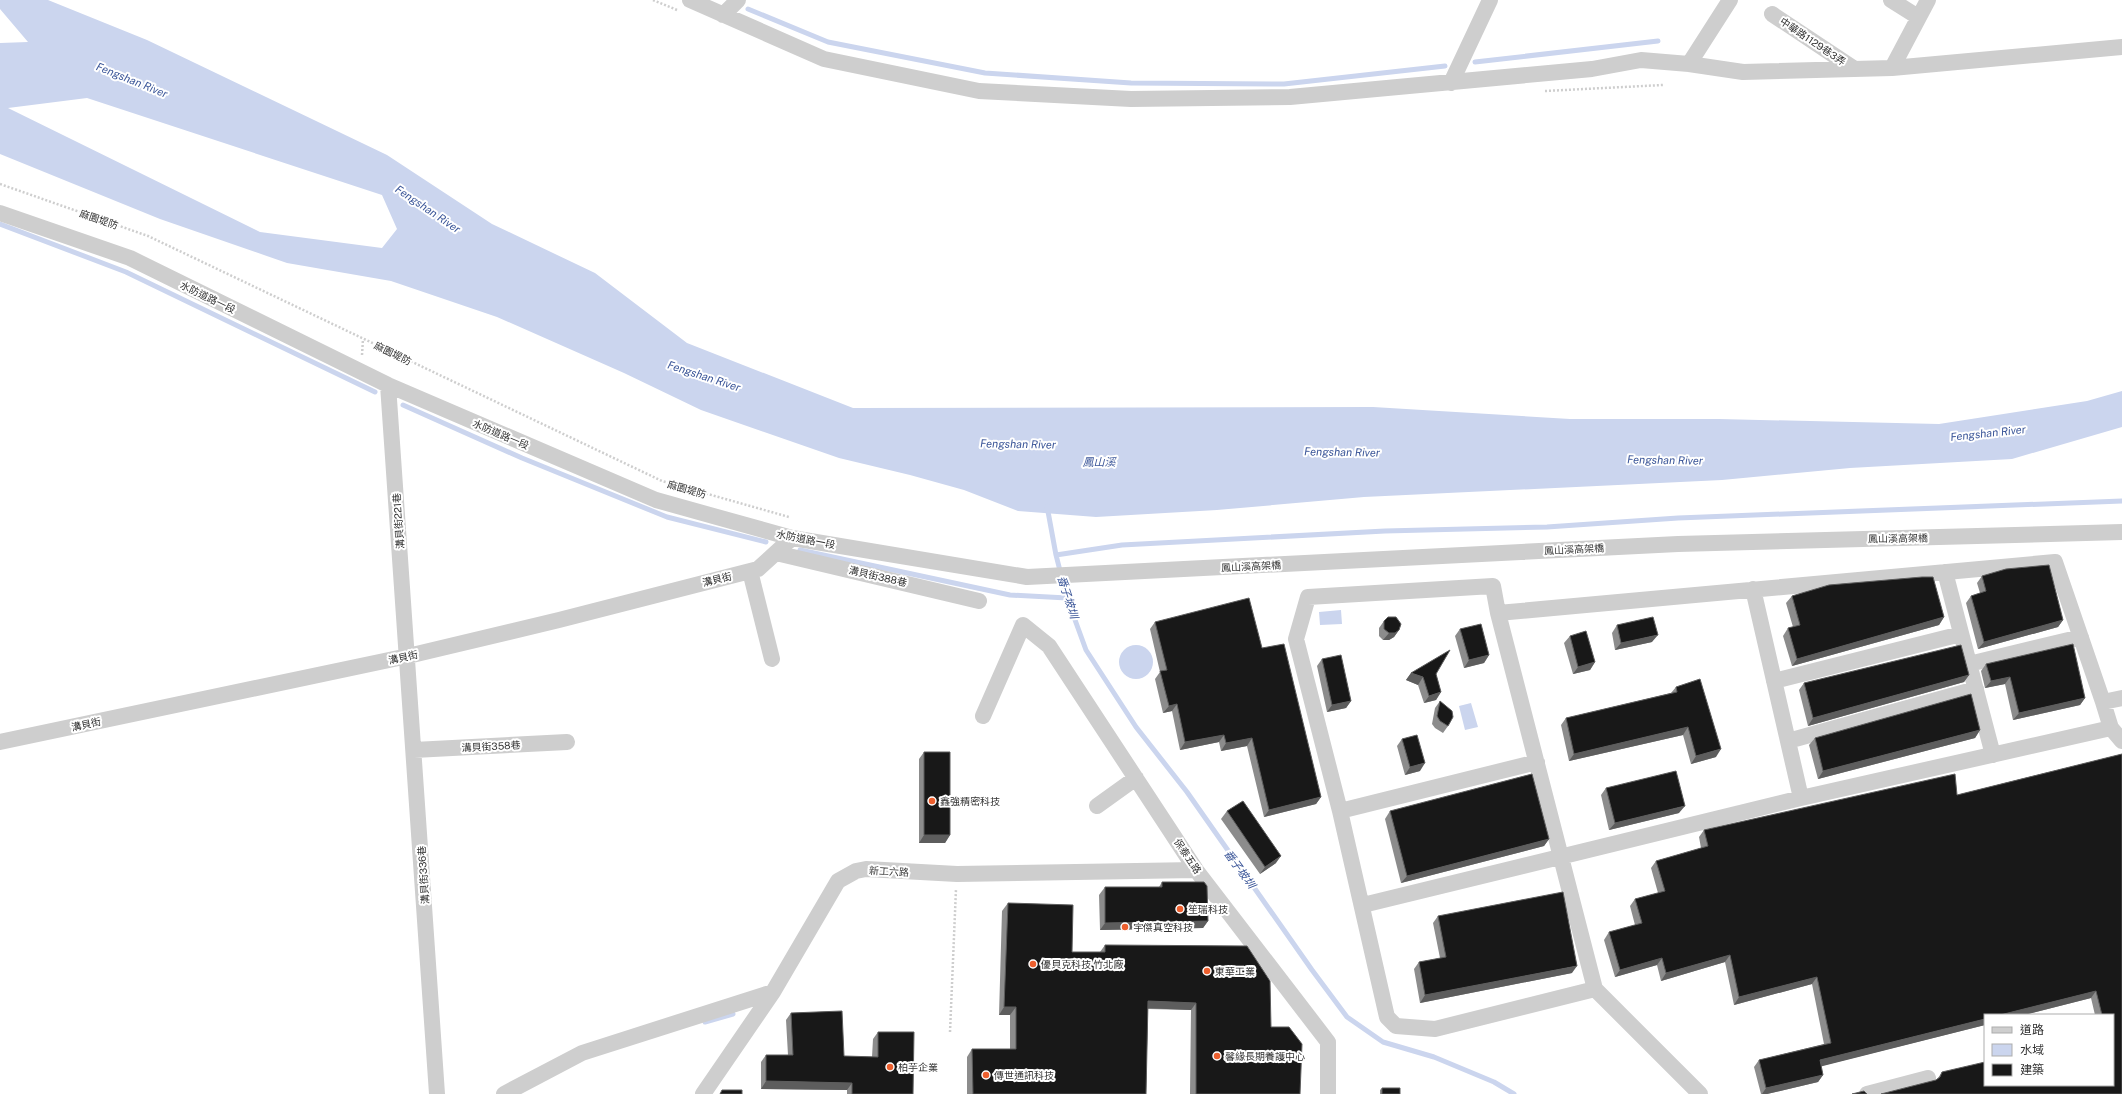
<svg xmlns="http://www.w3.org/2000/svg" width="2122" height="1094" font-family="'Public Sans','Noto Sans TC',sans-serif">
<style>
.water{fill:#cbd5ee;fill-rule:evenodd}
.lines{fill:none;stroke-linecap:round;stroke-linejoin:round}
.stream{stroke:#cbd5ee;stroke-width:5}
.path{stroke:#cecece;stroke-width:2.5;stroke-dasharray:2 2;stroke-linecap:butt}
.minor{stroke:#cecece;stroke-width:16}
.wall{fill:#8c8c8c}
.shaded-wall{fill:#5d5d5d}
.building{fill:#181818;stroke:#5d5d5d}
.poi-dot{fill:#ed5f2e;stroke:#fff;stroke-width:1.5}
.labels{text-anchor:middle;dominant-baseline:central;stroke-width:4;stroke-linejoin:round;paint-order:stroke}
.street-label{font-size:10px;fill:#313131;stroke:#fff}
.poi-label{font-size:10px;fill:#313131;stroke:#fff;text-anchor:start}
.water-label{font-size:11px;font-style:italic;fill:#3a5598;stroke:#fff}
</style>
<rect width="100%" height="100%" fill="#fff"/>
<path class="water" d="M0,0H48L147,40L387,155L492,224L595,273L687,343L853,408L1373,407L1570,419H1719L1939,424L2087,401L2122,391V427L2012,459L1850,468L1722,480L1364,497L1217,510L1096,517L1018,511L964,490L910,475L839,458L701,410L624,373L497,317L391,281L287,263L160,219L0,154V43L28,42L0,9ZM87,98L382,195L397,229L382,248L260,232L8,108Z
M1341,610L1342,624L1320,625L1319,612Z
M1119 662a17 17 0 1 1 34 0a17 17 0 1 1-34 0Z
M1471,703L1478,727L1465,730L1459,706Z"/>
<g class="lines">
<path class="stream" d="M748,9L828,42L985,73L1131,83L1284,84L1445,66
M1475,62L1658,41
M0,224L126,272L375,392
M403,405L522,458L667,517L766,542
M1047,506L1056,555L1067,598L1086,650L1136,727L1187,792L1312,970L1347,1017L1383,1042L1434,1057L1494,1082L1514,1094
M800,550L1010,595L1067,598
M1056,555L1122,545L1385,531L1547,527L1678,518L2122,501
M705,1022L733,1014"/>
<path class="path" d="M653,0L677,10
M1545,91L1663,85
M0,184L148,236L662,481L789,517
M362,355L363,339
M950,1032L956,889"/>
<path class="minor" d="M690,0L824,59L979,91L1131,99L1290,97L1592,69L1641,60L1689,64L1743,72L1892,68L2122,47
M1891,0L1918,17
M1772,14L1853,68
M723,15L738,0
M1689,64L1730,0
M1892,68L1928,0
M1451,83L1490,0
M0,213L130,258L388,385L656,500L792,538L1027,577L1678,544L2122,532
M388,385L437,1094
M776,553L979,601
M750,571L772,659
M1945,572L1993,755
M1753,589L1801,798
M1498,613L1595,989L1700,1094
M1969,664L2081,637
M1774,681L1961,634
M983,716L1023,625L1049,646L1196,870L1328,1042V1094
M2111,728L2122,741
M1788,741L1976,689
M0,742L408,656L559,620L758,569L792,538
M414,750L567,742
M1097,806L1136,778
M1340,811L1537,762
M1363,905L1801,798L2111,728L2103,702
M1595,989L1435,1029L1396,1026L1387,1017L1340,811L1296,639L1308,597L1493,586L1498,613L2055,562L2103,702L2122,698
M504,1094L582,1053L773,992
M703,1094L773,992L838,881L856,871L866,869L957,874L1196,870
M1867,1094L1928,1078"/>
</g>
<path class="wall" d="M1982,576L2063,620L2058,627L1978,649L1966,603L1971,596L1980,593L1977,583Z
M1792,596L1944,617L1939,625L1792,666L1783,636L1788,628L1793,627L1786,603Z
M1384,621L1399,630L1394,637L1389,640H1383L1379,636V628Z
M1155,622L1262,648L1321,797L1316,804L1264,817L1247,746L1221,751L1219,742L1180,750L1172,711L1163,713L1155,679L1160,672L1150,629Z
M1617,625L1652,642L1615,650L1612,633Z
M1460,629L1489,655L1484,663L1464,668L1455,636Z
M1570,636L1595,662L1590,670L1573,674L1564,643Z
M1322,659L1351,701L1346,708L1327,712L1317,666Z
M1986,664L2085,698L2080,705L2013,720L2005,684L1985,688L1981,671Z
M1411,673L1436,674L1441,692L1436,700L1424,703L1418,685L1406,680Z
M1969,675L1964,682L1808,726L1799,690L1804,683Z
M1676,687L1716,757L1691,764L1683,735L1569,761L1561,725L1566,718L1671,693Z
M1440,701L1448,726L1443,733L1435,728L1432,724L1435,708Z
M1980,730L1975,738L1818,779L1809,745L1815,738Z
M1402,739L1420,771L1405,775L1397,746Z
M924,752L950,835L945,843H919V759Z
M2122,754V1094L1936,1080L1938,1078L1942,1072L2113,1085V1015H2095L2091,998L2024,1015H1985V1025L1821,1066L1823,1075L1818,1082L1767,1094H1761L1754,1067L1759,1060L1824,1044L1812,984L1734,1005L1725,962L1661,981L1657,965L1615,977L1604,940L1609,932L1635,925L1630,906L1635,899L1658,893L1651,868L1656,861L1701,848L1699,837L1704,830L1957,795Z
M1606,788L1679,813L1609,830L1601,795Z
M1227,811L1276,863L1260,874L1221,819Z
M1390,811L1549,839L1544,846L1401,883L1385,819Z
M1162,882L1208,921L1203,928L1100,930L1099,895L1105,887H1159Z
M1008,903L1072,952H1100L1105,945L1271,1027L1300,1094H1190L1191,1010L1148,1009L1146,1094H967V1057L972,1049H1010V1015H999L1002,911Z
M1438,916L1572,973L1420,1003L1414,969L1419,962L1440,958L1433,923Z
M791,1013L844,1056L872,1057L873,1039L878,1032L913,1094H847V1090L761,1089V1062L766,1055H788L786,1020Z
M1382,1088L1400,1094H1380V1090Z"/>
<path class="shaded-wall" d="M1944,617L1939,625L1792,666L1797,659Z
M2063,620L2058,627L1978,649L1984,642Z
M1399,630L1394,637L1389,640H1383L1389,633Z
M1658,635L1652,642L1615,650L1621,643Z
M1489,655L1484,663L1464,668L1469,660Z
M1595,662L1590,670L1573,674L1578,667Z
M1411,673L1423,677L1418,685L1406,680Z
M1969,675L1964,682L1808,726L1813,718Z
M2010,677L2005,684L1985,688L1991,681Z
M1441,692L1436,700L1424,703L1429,696Z
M2085,698L2080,705L2013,720L2019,713Z
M1351,701L1346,708L1327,712L1332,705Z
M1177,704L1172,711L1163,713L1169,706Z
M1688,727L1683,735L1569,761L1574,754Z
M1980,730L1975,738L1818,779L1823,771Z
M1224,735L1219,742L1180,750L1185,742Z
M1252,738L1247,746L1221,751L1226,743Z
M1721,749L1716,757L1691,764L1696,756Z
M1425,763L1420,771L1405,775L1410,767Z
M1321,797L1316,804L1264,817L1269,810Z
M1685,806L1679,813L1609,830L1615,823Z
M924,835H950L945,843H919Z
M1549,839L1544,846L1401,883L1407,876Z
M1281,856L1276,863L1260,874L1265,867Z
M1208,921L1203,928L1100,930L1105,923Z
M1730,955L1725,962L1661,981L1666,973Z
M1662,958L1657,965L1615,977L1620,970Z
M1577,966L1572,973L1420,1003L1425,995Z
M1817,977L1812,984L1734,1005L1739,997Z
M2096,991L2091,998L2024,1015H2000Z
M1148,1001L1196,1003L1191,1010L1143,1008Z
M1004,1007H1016L1010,1015H999Z
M1985,1019V1025L1815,1068L1820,1060Z
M1823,1075L1818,1082L1767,1094H1762L1766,1088Z
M766,1081L852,1083L847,1090L761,1089Z"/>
<path class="building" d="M2049,565L2063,620L1984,642L1971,596L1986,591L1982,576L2006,569Z
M1922,577H1933L1944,617L1797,659L1788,628L1800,625L1792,596L1829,585Z
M1249,598L1262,648L1284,644L1321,797L1269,810L1252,738L1226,743L1224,735L1185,742L1177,704L1169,706L1160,671L1167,670L1155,622Z
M1388,617H1396L1401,624L1399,630L1395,633H1389L1384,629V621Z
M1653,617L1658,635L1621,643L1617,625Z
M1481,624L1489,655L1469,660L1460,629Z
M1586,631L1595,662L1578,667L1570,636Z
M2073,644L2085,698L2019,713L2010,677L1991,681L1986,664Z
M1961,645L1969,675L1813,718L1804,683Z
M1450,650L1436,674L1441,692L1429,696L1423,677L1411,673Z
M1341,655L1351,701L1332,705L1322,659Z
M1700,679L1721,749L1696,756L1688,727L1574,754L1566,718L1677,692L1676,687Z
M1971,694L1980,730L1823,771L1815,738Z
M1440,701L1452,711L1453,717L1448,726L1440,721L1437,716Z
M1417,735L1425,763L1410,767L1402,739Z
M924,752H950V835H924Z
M2122,754V1094H1881L1936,1080L1940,1077L1942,1072L1985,1062V1085H2113V1015H2102L2096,991L2000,1015H1985V1019L1820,1060L1823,1075L1766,1088L1759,1060L1831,1043L1817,977L1739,997L1730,955L1666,973L1662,958L1620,970L1609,932L1642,923L1635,899L1665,891L1656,861L1708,846L1704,830L1955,774L1957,795Z
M1676,771L1685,806L1615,823L1606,788Z
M1532,774L1549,839L1407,876L1390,811Z
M1243,801L1281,856L1265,867L1227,811Z
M1162,882H1204L1207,886L1208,921L1105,923V887H1162Z
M1563,892L1577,966L1425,995L1419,962L1446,957L1438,916Z
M1008,903L1073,905L1072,952H1105V945L1247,946L1270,981L1271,1027H1289L1302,1044L1300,1094H1196V1003L1148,1001L1146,1094H973L972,1049H1016V1007H1004Z
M842,1011L844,1056L878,1057V1032H914L913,1094H852V1083L766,1081V1055H793L791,1013Z
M1382,1088H1400V1094H1382Z
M722,1090H742V1094H720Z
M1864,1091L1867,1094H1852Z"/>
<g class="poi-dot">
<circle cx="932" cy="801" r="4"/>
<circle cx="1180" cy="909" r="4"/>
<circle cx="1125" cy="927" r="4"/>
<circle cx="1033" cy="964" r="4"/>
<circle cx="1207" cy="971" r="4"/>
<circle cx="1217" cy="1056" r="4"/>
<circle cx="890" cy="1067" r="4"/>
<circle cx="986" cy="1075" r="4"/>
</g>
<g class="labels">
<g class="street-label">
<text transform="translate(1813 41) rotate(34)">中華路1129巷3弄</text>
<text transform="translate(99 219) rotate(19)">麻園堤防</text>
<text transform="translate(208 297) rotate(26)">水防道路一段</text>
<text transform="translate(393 353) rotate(26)">麻園堤防</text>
<text transform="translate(501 434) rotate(23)">水防道路一段</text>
<text transform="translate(687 489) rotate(16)">麻園堤防</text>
<text transform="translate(398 521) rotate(-94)">溝貝街221巷</text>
<text transform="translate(1898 538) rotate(-1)">鳳山溪高架橋</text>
<text transform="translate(806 539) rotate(11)">水防道路一段</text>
<text transform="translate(1574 549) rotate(-3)">鳳山溪高架橋</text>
<text transform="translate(1251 566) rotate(-3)">鳳山溪高架橋</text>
<text transform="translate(878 576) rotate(13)">溝貝街388巷</text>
<text transform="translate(717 579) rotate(-14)">溝貝街</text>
<text transform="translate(403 657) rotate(-12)">溝貝街</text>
<text transform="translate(86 724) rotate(-12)">溝貝街</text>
<text transform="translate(491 746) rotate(-3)">溝貝街358巷</text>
<text transform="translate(1188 856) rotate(56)">保泰五路</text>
<text transform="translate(889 871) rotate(3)">新工六路</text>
<text transform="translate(423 875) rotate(-94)">溝貝街336巷</text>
</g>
<g class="poi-label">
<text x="940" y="801">鑫強精密科技</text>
<text x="1188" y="909">笙瑞科技</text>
<text x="1133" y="927">宇傑真空科技</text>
<text x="1041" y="964">優貝克科技 竹北廠</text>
<text x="1215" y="971">東華工業</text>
<text x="1225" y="1056">馨緣長期養護中心</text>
<text x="898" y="1067">柏芋企業</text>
<text x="994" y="1075">傳世通訊科技</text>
</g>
<g class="water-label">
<text transform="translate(132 80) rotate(22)">Fengshan River</text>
<text transform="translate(428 209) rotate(34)">Fengshan River</text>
<text transform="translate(704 376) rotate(18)">Fengshan River</text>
<text transform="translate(1988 433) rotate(-6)">Fengshan River</text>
<text transform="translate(1018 444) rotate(1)">Fengshan River</text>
<text transform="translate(1342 452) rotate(1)">Fengshan River</text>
<text transform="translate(1665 460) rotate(1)">Fengshan River</text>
<text x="1099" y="462">鳳山溪</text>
<text transform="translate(1068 597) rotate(72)">番子坡圳</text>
<text transform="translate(1240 869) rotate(54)">番子坡圳</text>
</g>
</g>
<rect x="1984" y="1014" width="130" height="72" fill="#ffffff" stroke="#adadad"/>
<rect x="1992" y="1027" width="20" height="6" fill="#cecece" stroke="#adadad"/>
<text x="2020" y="1034" font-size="12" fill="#313131">道路</text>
<rect x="1992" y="1044" width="20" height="12" fill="#cbd5ee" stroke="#adadad"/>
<text x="2020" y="1054" font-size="12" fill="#313131">水域</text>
<rect x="1992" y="1064" width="20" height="12" fill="#181818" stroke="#adadad"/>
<text x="2020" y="1074" font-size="12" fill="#313131">建築</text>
</svg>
